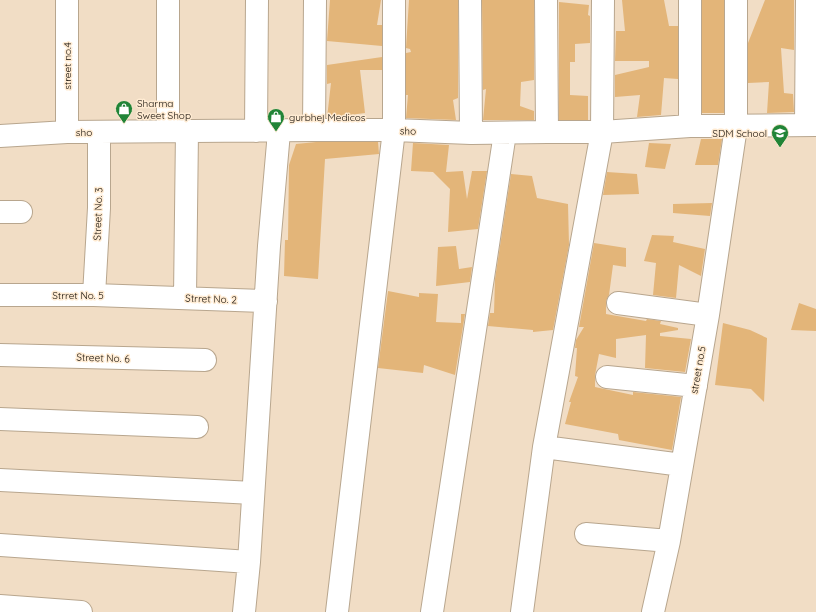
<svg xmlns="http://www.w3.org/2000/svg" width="816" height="612" font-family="Quicksand,sans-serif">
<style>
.building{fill:#e3b579}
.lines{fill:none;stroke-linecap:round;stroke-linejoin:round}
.minor-casing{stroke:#b8a68e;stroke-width:24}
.minor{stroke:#fff;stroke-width:22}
.labels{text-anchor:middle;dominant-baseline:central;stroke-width:3;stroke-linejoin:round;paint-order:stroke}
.street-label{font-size:10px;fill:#120c05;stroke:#ffebd2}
.poi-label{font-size:10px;fill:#120c05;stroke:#ffebd2;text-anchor:start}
</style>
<rect width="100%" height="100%" fill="#f1ddc5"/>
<path class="building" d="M330,0H381L377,25H382V46L327,41Z
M409,0H458V98L453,100L456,120L406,118L408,95H406V53L411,52L410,49L406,48Z
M482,0H534V80L521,82L520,106L534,111V120H483L486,89L483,90Z
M622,0H664L669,26H678V79L664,78L661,115L637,117L640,95L615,97V75L649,67V61H615L616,31H625Z
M702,0H724V113H702Z
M765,0H794V50L781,48L784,93L793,94L794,112L767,113L769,82L748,83V43Z
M559,2L589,5L588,15L590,16V43L575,44V62H570V95L588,96V120H559Z
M382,57V70H360L365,113L327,118L331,83L327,84V65Z
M701,139H722L718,165H695Z
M316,142H378L379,154L325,159L318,279L284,276L285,240H288L289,165L296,144Z
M413,143L449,145L446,172L463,171L467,199L472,171H487L478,229L448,232L450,189L433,172L411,171Z
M649,143L671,144L665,169L645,167Z
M607,172L637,174L639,194L603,195Z
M511,174L532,176L537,198L568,204L569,245L553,330L533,332V330L488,326L490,313H494L495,279Z
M712,203L710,216L673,213V204Z
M652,235L674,236L673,242L705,249L701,276L679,265L676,298L653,295L656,263L644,261Z
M594,243L626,248V267L613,265L609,295L606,301V314L646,321L647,319L661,321L660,324L678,328V330L660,333V336L691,339L685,372L645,368L646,335L616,339V358L599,354L595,375V387L633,395V392L681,397L672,450L619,440L618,434L565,424L571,402H569L578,377L575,376L577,348H575L576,340L584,327H579Z
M456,246L459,269L472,267L470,282L436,286L438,247Z
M388,291L419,297V293L438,294L436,322L461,323V314H465L455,375L424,365L423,373L378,368Z
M799,303L816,309V331L791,330Z
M723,323L750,330L767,338L764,402L751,389L715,385Z"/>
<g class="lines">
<defs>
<path id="minor" d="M470,0L471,133
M546,0L547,132
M690,0V126
M806,125L807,0
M314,130L315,0
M168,131V0
M256,131L257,0
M67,132V0
M0,136L67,132L314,130H394L471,133L547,132H602L690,126L816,125
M0,212H21
M0,295H94L266,301
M94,295L99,208V132
M185,297L187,131
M618,303L708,315
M0,355L205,360
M607,377L696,386
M0,419L197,427
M544,447L682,465
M0,480L253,493
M586,534L669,541
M0,545L249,562
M0,606L81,612
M244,612L249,562L269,246L279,132
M337,612L394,130V0
M432,612L505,133
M522,612L544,447L602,132L603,0
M653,612L669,541L708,315L736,127V0"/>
</defs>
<use href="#minor" class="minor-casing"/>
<use href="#minor" class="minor"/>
</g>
<defs>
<symbol id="shop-pin" viewBox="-11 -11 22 30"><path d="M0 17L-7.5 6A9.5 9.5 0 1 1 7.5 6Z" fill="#218437" stroke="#ffebd2"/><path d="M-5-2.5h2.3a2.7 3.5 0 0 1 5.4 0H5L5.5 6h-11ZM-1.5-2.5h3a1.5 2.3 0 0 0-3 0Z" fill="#fff"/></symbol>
<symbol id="school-pin" viewBox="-11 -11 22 30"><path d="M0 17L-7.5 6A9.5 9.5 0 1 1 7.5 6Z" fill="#218437" stroke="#ffebd2"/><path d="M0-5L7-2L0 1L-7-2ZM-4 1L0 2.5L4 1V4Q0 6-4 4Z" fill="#fff"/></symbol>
</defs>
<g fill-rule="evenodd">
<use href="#shop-pin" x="114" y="99" width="20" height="27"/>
<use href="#shop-pin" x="266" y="107" width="20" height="27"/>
<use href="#school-pin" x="770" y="123" width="20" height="27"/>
</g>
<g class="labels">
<g class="street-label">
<text transform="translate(67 66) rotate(-90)">street no.4</text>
<text transform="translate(408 131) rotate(2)">sho</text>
<text x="84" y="132">sho</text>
<text transform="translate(98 214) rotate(-88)">Street No. 3</text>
<text x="78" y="295">Strret No. 5</text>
<text transform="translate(211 299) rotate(2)">Strret No. 2</text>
<text transform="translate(103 358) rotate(2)">Street No. 6</text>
<text transform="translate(698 370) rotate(-80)">street no.5</text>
</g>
<g class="poi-label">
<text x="137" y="103">Sharma<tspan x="137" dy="12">Sweet Shop</tspan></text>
<text x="289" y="117">gurbhej Medicos</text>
<text x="767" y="133" text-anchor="end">SDM School</text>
</g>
</g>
</svg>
